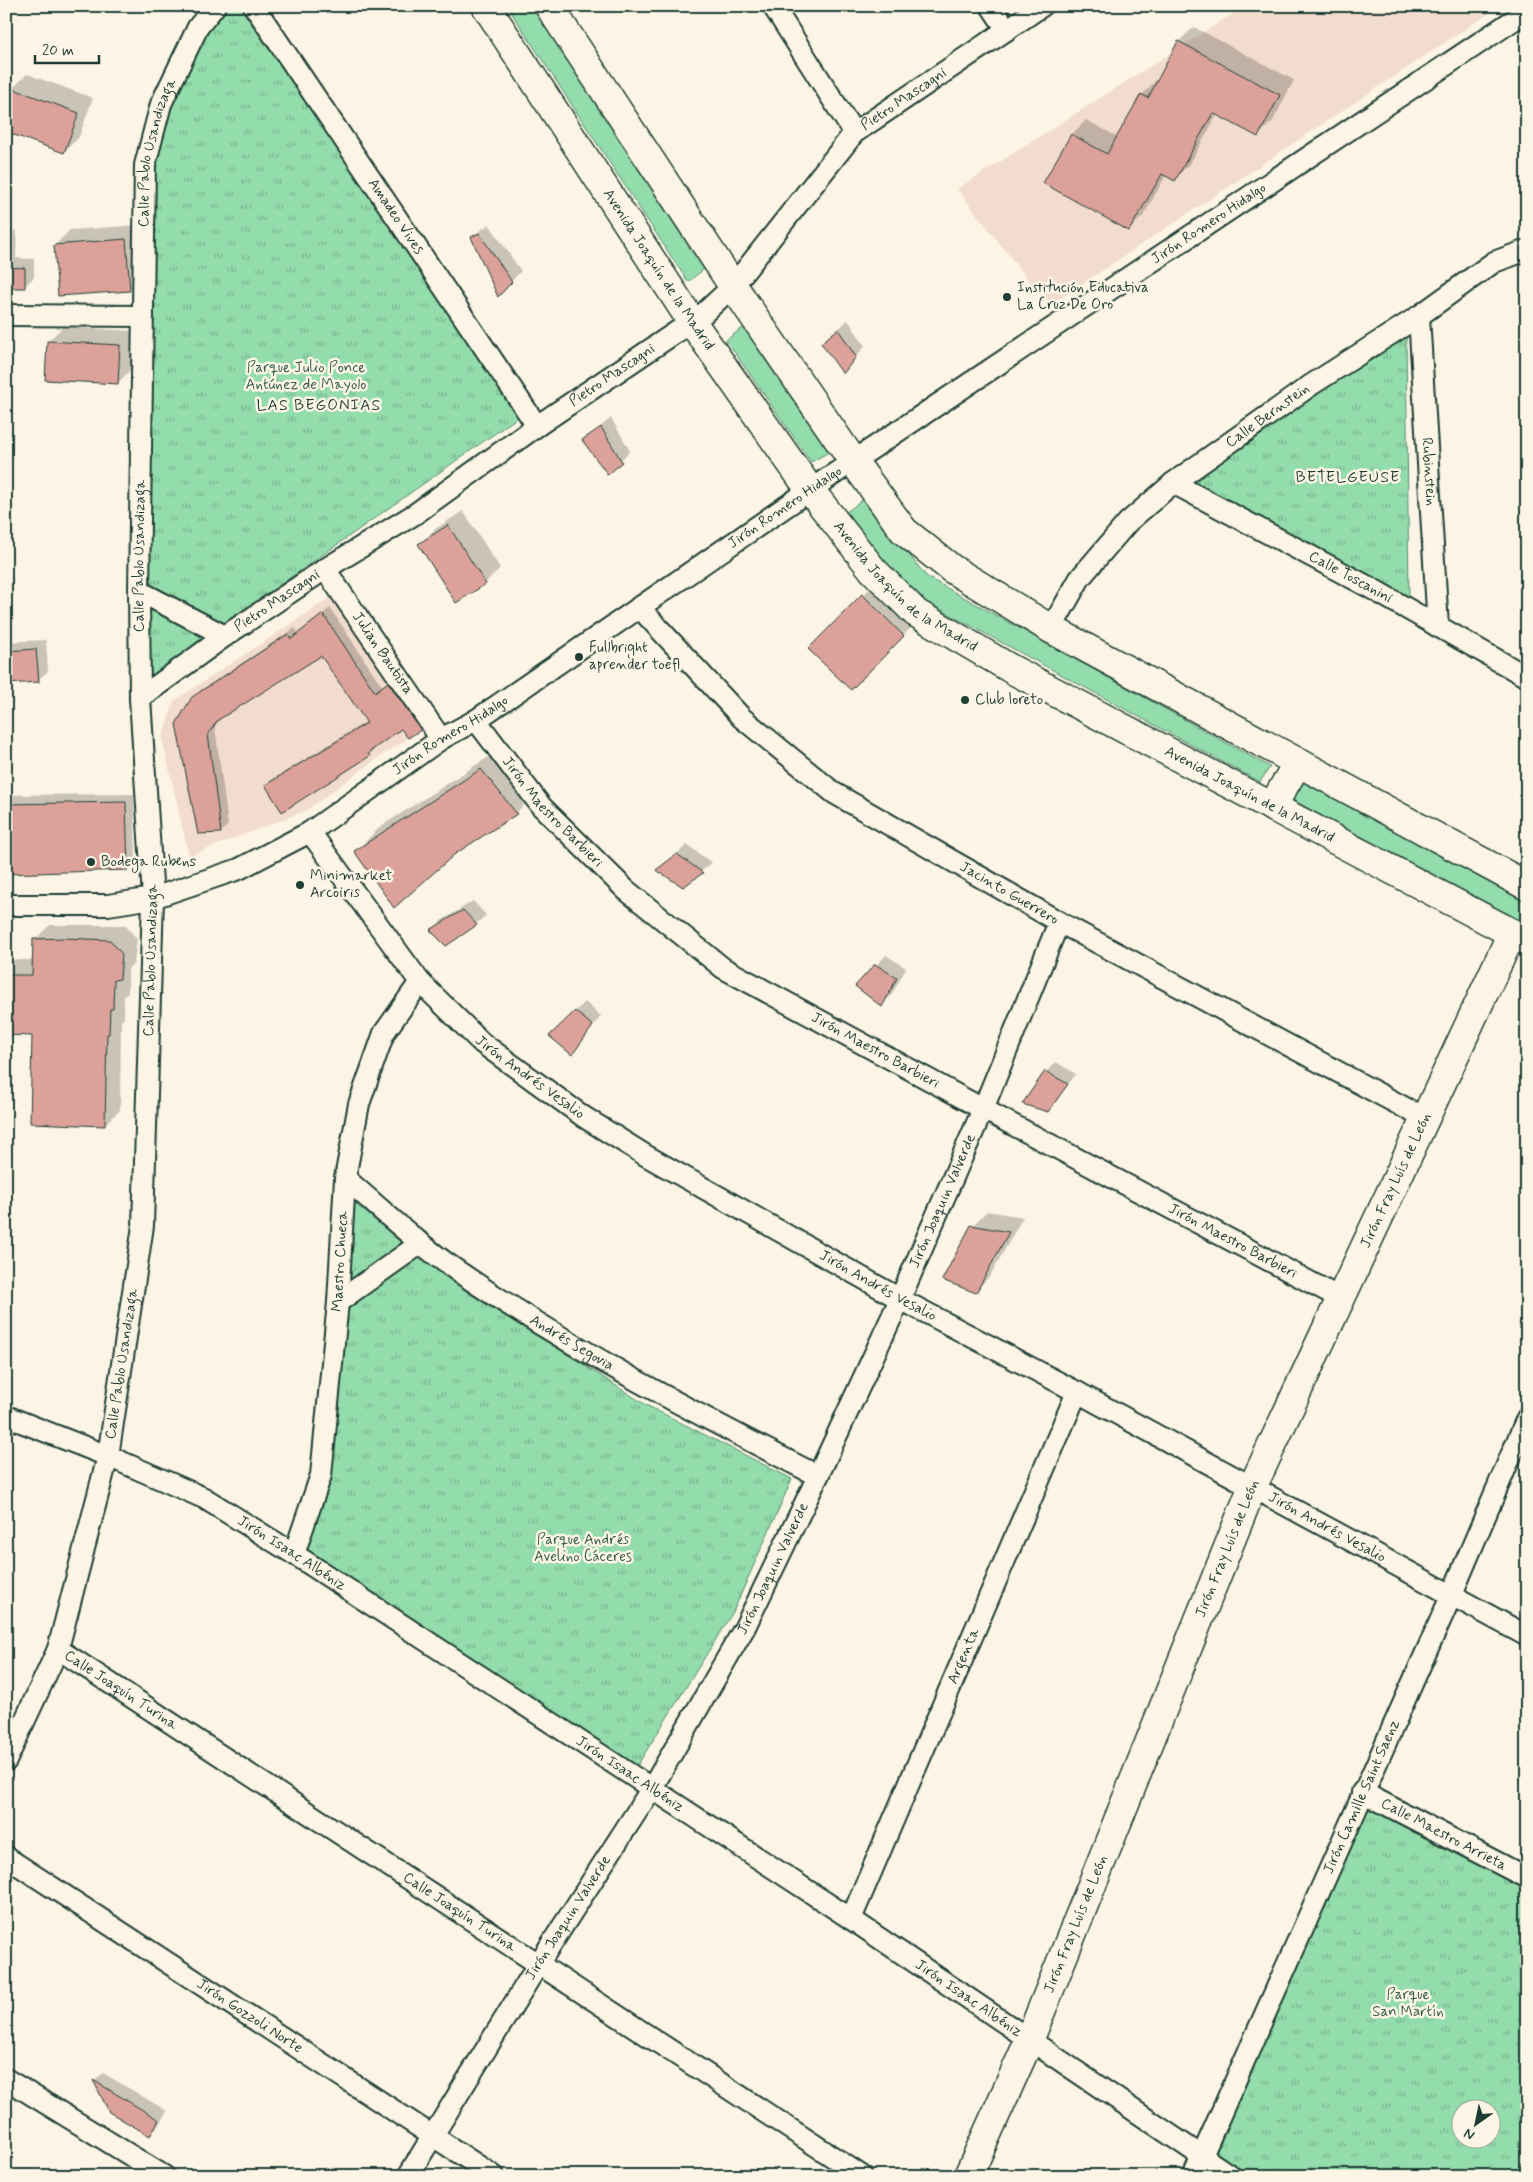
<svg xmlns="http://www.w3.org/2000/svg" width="1533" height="2182" font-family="Mynerve,sans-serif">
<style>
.built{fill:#f2dcce}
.grass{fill:#93dcab;stroke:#598c70}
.park{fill:url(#park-tufts);stroke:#598c70;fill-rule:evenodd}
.shadow{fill:#0003}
.building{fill:#dca29a;stroke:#1f3d34}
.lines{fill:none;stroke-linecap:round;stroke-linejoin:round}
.street-casing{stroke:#1f3d34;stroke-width:24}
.secondary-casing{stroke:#1f3d34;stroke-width:31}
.street{stroke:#fcf5e5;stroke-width:20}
.secondary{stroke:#fcf5e5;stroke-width:28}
.poi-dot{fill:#1f3d34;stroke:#fcf5e5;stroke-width:2}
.labels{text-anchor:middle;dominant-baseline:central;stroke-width:5;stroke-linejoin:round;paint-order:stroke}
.street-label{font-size:15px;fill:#1f3d34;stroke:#fcf5e5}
.poi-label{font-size:15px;fill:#1f3d34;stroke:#fcf5e5;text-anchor:start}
.park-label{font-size:15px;fill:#365d4c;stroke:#fcf5e5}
.neighbourhood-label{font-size:16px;letter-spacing:1px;fill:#1f3d34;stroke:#fcf5e5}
</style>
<defs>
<pattern id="park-tufts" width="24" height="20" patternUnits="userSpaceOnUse" patternTransform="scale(1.25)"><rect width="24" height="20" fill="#93dcab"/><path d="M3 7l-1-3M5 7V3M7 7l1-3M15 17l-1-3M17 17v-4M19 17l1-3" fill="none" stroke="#77b48c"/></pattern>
</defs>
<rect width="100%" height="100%" fill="#fcf5e5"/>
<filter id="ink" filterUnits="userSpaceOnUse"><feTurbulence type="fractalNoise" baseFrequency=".02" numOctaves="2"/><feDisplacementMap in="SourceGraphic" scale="10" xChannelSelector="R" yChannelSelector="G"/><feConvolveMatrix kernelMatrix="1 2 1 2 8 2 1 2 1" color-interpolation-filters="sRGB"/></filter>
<g filter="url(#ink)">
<path class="built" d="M1245,6H1500L1049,306L957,189Z
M333,596L423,729L378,758L307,810L189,856L162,738L174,701Z"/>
<path class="grass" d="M507,6H532L704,269L688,282Z
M744,327L829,452L811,462L726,340Z
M864,499L927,577L1270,767L1260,782L908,592L845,513Z
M1302,782L1527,901V930L1291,799Z"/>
<path class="park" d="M224,6H239L521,415L223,625L147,585L152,170L167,107L202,30Z
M1406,333L1409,599L1186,478Z
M146,599L213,634L152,684Z
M344,1194L404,1245L344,1291Z
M415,1256L646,1405L792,1479L733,1612L635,1769L302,1552L345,1306Z
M1369,1807L1527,1890V2176H1245L1211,2154ZM1460,2110H1490V2140H1460Z"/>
<path class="shadow" d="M1194,27L1294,80L1273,121L1258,136L1217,115L1189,165L1174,179L1166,175L1144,215L1129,230L1072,134L1086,120L1118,137L1142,95L1156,80L1158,81L1179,41Z
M27,74L93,98L79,137L64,152L12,89Z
M489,224L521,271L498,295L472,237Z
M141,225L144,275L130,289L55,245L70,230Z
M6,230L17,231L16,258L34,259V277L24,287H6Z
M848,320L865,346L843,372L822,344Z
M63,327L135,331L132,368L118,383L48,341Z
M611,418L630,451L608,473L584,441Z
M463,511L500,568L485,583L420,544L435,529Z
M877,581L918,621L851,688L810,649Z
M330,608L382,686L395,676L427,722L420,729L402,727L375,746L376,748L369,755L282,810L266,786L273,779L367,721L321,654L222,716L215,726L228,825L221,832H199L193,698L201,690L295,628L298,633Z
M46,640L48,671L38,680L6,683V642Z
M507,745L541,788L516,813L355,852L380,827Z
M134,794L136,861L128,869L6,871V795Z
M687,845L712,863L683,886L658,870Z
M473,901L486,915L476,924L447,944L432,930L441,921Z
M50,925H125L137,939L134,963L128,969V993L124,996V1018L121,1021L120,1110L104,1125L34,1035L6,1033V960H34V940Z
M886,955L906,968L891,996L881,1005L857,986Z
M585,1002L601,1016L572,1053L550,1036Z
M1056,1062L1076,1074L1048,1110L1046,1072Z
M987,1211L1023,1217L990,1276L975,1291L972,1226Z
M103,2073L167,2111L158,2126L149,2135L110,2111L95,2081Z"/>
<path class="building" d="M1178,41L1280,95L1258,137L1213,113L1175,181L1162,174L1129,231L1043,183L1071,134L1107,154L1141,94L1148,98Z
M11,88L79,113L64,153L6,132V102Z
M479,233L512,282L498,297L471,237Z
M126,239L130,291L58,296L54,245Z
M6,267L25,268V288H6Z
M838,329L856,357L843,374L821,343Z
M47,341L120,345L118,384L45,380Z
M601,427L622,462L608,475L582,440Z
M448,525L486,584L456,603L418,544Z
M862,594L904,636L851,690L808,649Z
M323,614L375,692L388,682L421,730L408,738L401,729L368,753L370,756L282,812L265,785L367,723L321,656L218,720L208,734L221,833L198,834L176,724L192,697L288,634L291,639Z
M36,649L39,682L6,684V651Z
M481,769L517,814L455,854L394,908L354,851Z
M126,802L128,870L6,874V804Z
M677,854L703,873L683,887L656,870Z
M463,910L477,925L446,946L430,930Z
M63,938L110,940L122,954L120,979L114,980L113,1009H110L109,1034H107L105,1126L30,1123L32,1036L6,1035V975H32L33,939Z
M875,964L897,978L882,1007L855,986Z
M575,1011L593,1026L572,1055L549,1036Z
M1045,1071L1068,1084L1048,1112L1022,1104Z
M971,1225L1009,1232L976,1293L942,1280Z
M93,2080L159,2120L150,2136L109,2112Z"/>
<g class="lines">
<defs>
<g id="street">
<path id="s1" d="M254,6L537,426"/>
<path d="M773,6L854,133"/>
<path d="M991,6L1007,30"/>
<path d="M6,315L143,316"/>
<path id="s2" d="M1419,316L1438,627"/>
<path id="s3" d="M1173,483L1369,587L1527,677"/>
<path id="s4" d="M325,569L441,739"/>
<path d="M139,591L225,636"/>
<path id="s5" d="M639,607L742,718L834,793L1059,922L1424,1118"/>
<path id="s6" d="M1051,629L1080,578L1128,522L1173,483L1311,385L1419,316L1494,262L1527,250"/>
<path id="s7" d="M140,698L225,636L325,569L415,514L537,426L703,314L733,286L854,133L1042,6"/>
<path id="s8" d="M476,720L541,806L626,890L723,968L983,1109L1340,1298"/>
<path id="s9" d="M310,832L420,982L482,1043L584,1117L645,1155L900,1299L1077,1392L1527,1636"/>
<path id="s10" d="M6,905H108L153,898L239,869L310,832L441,739L476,720L810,490L1527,11"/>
<path id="s11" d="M345,1178C382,1210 418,1244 459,1272C573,1350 695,1413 818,1476"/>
<path d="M338,1302L421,1243"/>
<path id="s12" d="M6,1416L108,1456L204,1498L294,1554L851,1919L1231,2176"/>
<path id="s13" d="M294,1554L321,1475L338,1302L345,1178L359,1104L384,1033L420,982"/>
<path id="s14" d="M58,1649L862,2176"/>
<path id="s15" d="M6,1761L58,1649L108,1456L143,1226L153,898L140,698L139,591L145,165L161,104L198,27L215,6"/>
<path id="s16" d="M1362,1792L1527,1878"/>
<path id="s17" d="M6,1857L494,2176"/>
<path id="s18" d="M851,1919L1077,1392"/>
<path d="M6,2079L164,2176"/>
<path id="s19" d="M408,2176L539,1963L652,1788L745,1627L818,1476L900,1299L983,1109L1059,922"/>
<path id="s20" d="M1193,2176L1452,1594L1527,1418"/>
</g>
<g id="secondary">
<path id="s21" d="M486,6L692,322L810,490L873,570L916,613L1013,670L1527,941"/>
<path d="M549,6L733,286L853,461L904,531L952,569L1051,629L1527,886"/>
<path d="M1272,807L1298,762"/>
<path id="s22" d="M968,2176L1029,2041L1252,1488L1512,933"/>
</g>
</defs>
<use href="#street" class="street-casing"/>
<use href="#secondary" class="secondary-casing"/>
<use href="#street" class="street"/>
<use href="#secondary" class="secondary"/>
</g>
</g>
<g class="poi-dot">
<circle cx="1007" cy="297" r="5"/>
<circle cx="579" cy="657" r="5"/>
<circle cx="965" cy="700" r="5"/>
<circle cx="91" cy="862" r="5"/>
<circle cx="300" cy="885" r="5"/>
</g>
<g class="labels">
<g class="street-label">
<text stroke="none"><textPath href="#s7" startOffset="978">Pietro Mascagni</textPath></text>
<text stroke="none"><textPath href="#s15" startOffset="1631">Calle Pablo Usandizaga</textPath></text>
<text stroke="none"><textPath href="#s1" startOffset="254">Amadeo Vives</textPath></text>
<text stroke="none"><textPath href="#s10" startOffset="1404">Jirón Romero Hidalgo</textPath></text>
<text stroke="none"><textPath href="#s21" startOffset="315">Avenida Joaquín de la Madrid</textPath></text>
<text stroke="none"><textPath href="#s7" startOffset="572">Pietro Mascagni</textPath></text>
<text stroke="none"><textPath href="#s6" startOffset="308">Calle Bernstein</textPath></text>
<text stroke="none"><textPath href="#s2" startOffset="156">Rubinstein</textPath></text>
<text stroke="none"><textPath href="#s10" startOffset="894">Jirón Romero Hidalgo</textPath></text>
<text stroke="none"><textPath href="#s15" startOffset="1226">Calle Pablo Usandizaga</textPath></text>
<text stroke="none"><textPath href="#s3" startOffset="201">Calle Toscanini</textPath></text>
<text stroke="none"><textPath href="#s21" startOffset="720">Avenida Joaquín de la Madrid</textPath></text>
<text stroke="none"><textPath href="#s7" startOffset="168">Pietro Mascagni</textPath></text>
<text stroke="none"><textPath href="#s4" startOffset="102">Julian Bautista</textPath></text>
<text stroke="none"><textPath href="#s10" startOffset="489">Jirón Romero Hidalgo</textPath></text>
<text stroke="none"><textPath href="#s21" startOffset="1125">Avenida Joaquín de la Madrid</textPath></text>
<text stroke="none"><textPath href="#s8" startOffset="120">Jirón Maestro Barbieri</textPath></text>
<text stroke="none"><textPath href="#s5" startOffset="472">Jacinto Guerrero</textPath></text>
<text stroke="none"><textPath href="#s15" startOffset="821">Calle Pablo Usandizaga</textPath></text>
<text stroke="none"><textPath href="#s8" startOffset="525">Jirón Maestro Barbieri</textPath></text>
<text stroke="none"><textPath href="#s9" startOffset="332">Jirón Andrés Vesalio</textPath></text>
<text stroke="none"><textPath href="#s22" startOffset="1084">Jirón Fray Luís de León</textPath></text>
<text stroke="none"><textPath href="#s19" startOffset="1114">Jirón Joaquin Valverde</textPath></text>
<text stroke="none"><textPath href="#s8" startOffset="930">Jirón Maestro Barbieri</textPath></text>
<text stroke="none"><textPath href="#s13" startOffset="298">Maestro Chueca</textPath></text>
<text stroke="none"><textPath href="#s9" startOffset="738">Jirón Andrés Vesalio</textPath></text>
<text stroke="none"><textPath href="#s11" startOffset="281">Andrés Segovia</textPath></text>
<text stroke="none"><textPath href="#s15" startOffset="416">Calle Pablo Usandizaga</textPath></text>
<text stroke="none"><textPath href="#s9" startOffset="1248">Jirón Andrés Vesalio</textPath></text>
<text stroke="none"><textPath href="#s22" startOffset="679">Jirón Fray Luís de León</textPath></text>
<text stroke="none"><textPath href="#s12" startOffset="318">Jirón Isaac Albéniz</textPath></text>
<text stroke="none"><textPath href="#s19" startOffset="709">Jirón Joaquin Valverde</textPath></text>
<text stroke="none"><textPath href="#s18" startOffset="286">Argenta</textPath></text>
<text stroke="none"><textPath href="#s14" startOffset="75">Calle Joaquín Turina</textPath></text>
<text stroke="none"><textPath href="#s12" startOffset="722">Jirón Isaac Albéniz</textPath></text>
<text stroke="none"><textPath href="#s20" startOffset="415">Jirón Camille Saint Saenz</textPath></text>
<text stroke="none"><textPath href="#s16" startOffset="92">Calle Maestro Arrieta</textPath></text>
<text stroke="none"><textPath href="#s14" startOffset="480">Calle Joaquín Turina</textPath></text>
<text stroke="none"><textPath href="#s19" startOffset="304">Jirón Joaquin Valverde</textPath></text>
<text stroke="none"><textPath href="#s22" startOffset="274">Jirón Fray Luís de León</textPath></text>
<text stroke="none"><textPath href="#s12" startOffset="1128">Jirón Isaac Albéniz</textPath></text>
<text stroke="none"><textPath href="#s17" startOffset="291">Jirón Gozzoli Norte</textPath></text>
</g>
<g class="poi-label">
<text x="1017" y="288">Institución Educativa<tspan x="1017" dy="17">La Cruz De Oro</tspan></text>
<text x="589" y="648">Fullbright<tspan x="589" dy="17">aprender toefl</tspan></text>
<text x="975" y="700">Club loreto</text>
<text x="101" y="862">Bodega Rubens</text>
<text x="310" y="876">Minimarket<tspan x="310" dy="17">Arcoiris</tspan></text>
</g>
<g class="park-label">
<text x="306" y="368">Parque Julio Ponce<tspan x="306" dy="17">Antúnez de Mayolo</tspan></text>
<text x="583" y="1540">Parque Andrés<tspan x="583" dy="17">Avelino Cáceres</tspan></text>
<text x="1408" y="1995">Parque<tspan x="1408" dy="17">San Martín</tspan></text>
</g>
<g class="neighbourhood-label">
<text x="319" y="405">LAS BEGONIAS</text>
<text x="1348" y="477">BETELGEUSE</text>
</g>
</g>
<rect width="1533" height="2182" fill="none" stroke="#fcf5e5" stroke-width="25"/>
<rect x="12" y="12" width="1508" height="2157" fill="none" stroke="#1f3d34" stroke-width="2" filter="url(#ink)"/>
<g transform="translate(1476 2124) rotate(213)"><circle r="24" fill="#fcf5e5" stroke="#a4ab9e"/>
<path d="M0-4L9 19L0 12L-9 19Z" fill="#1f3d34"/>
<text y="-8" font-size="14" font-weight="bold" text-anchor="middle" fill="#1f3d34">N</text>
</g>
<path d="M35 55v8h64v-8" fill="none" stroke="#1f3d34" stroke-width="2.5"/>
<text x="42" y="55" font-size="15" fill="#1f3d34" stroke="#fcf5e5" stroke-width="4" paint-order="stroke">20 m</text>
</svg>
